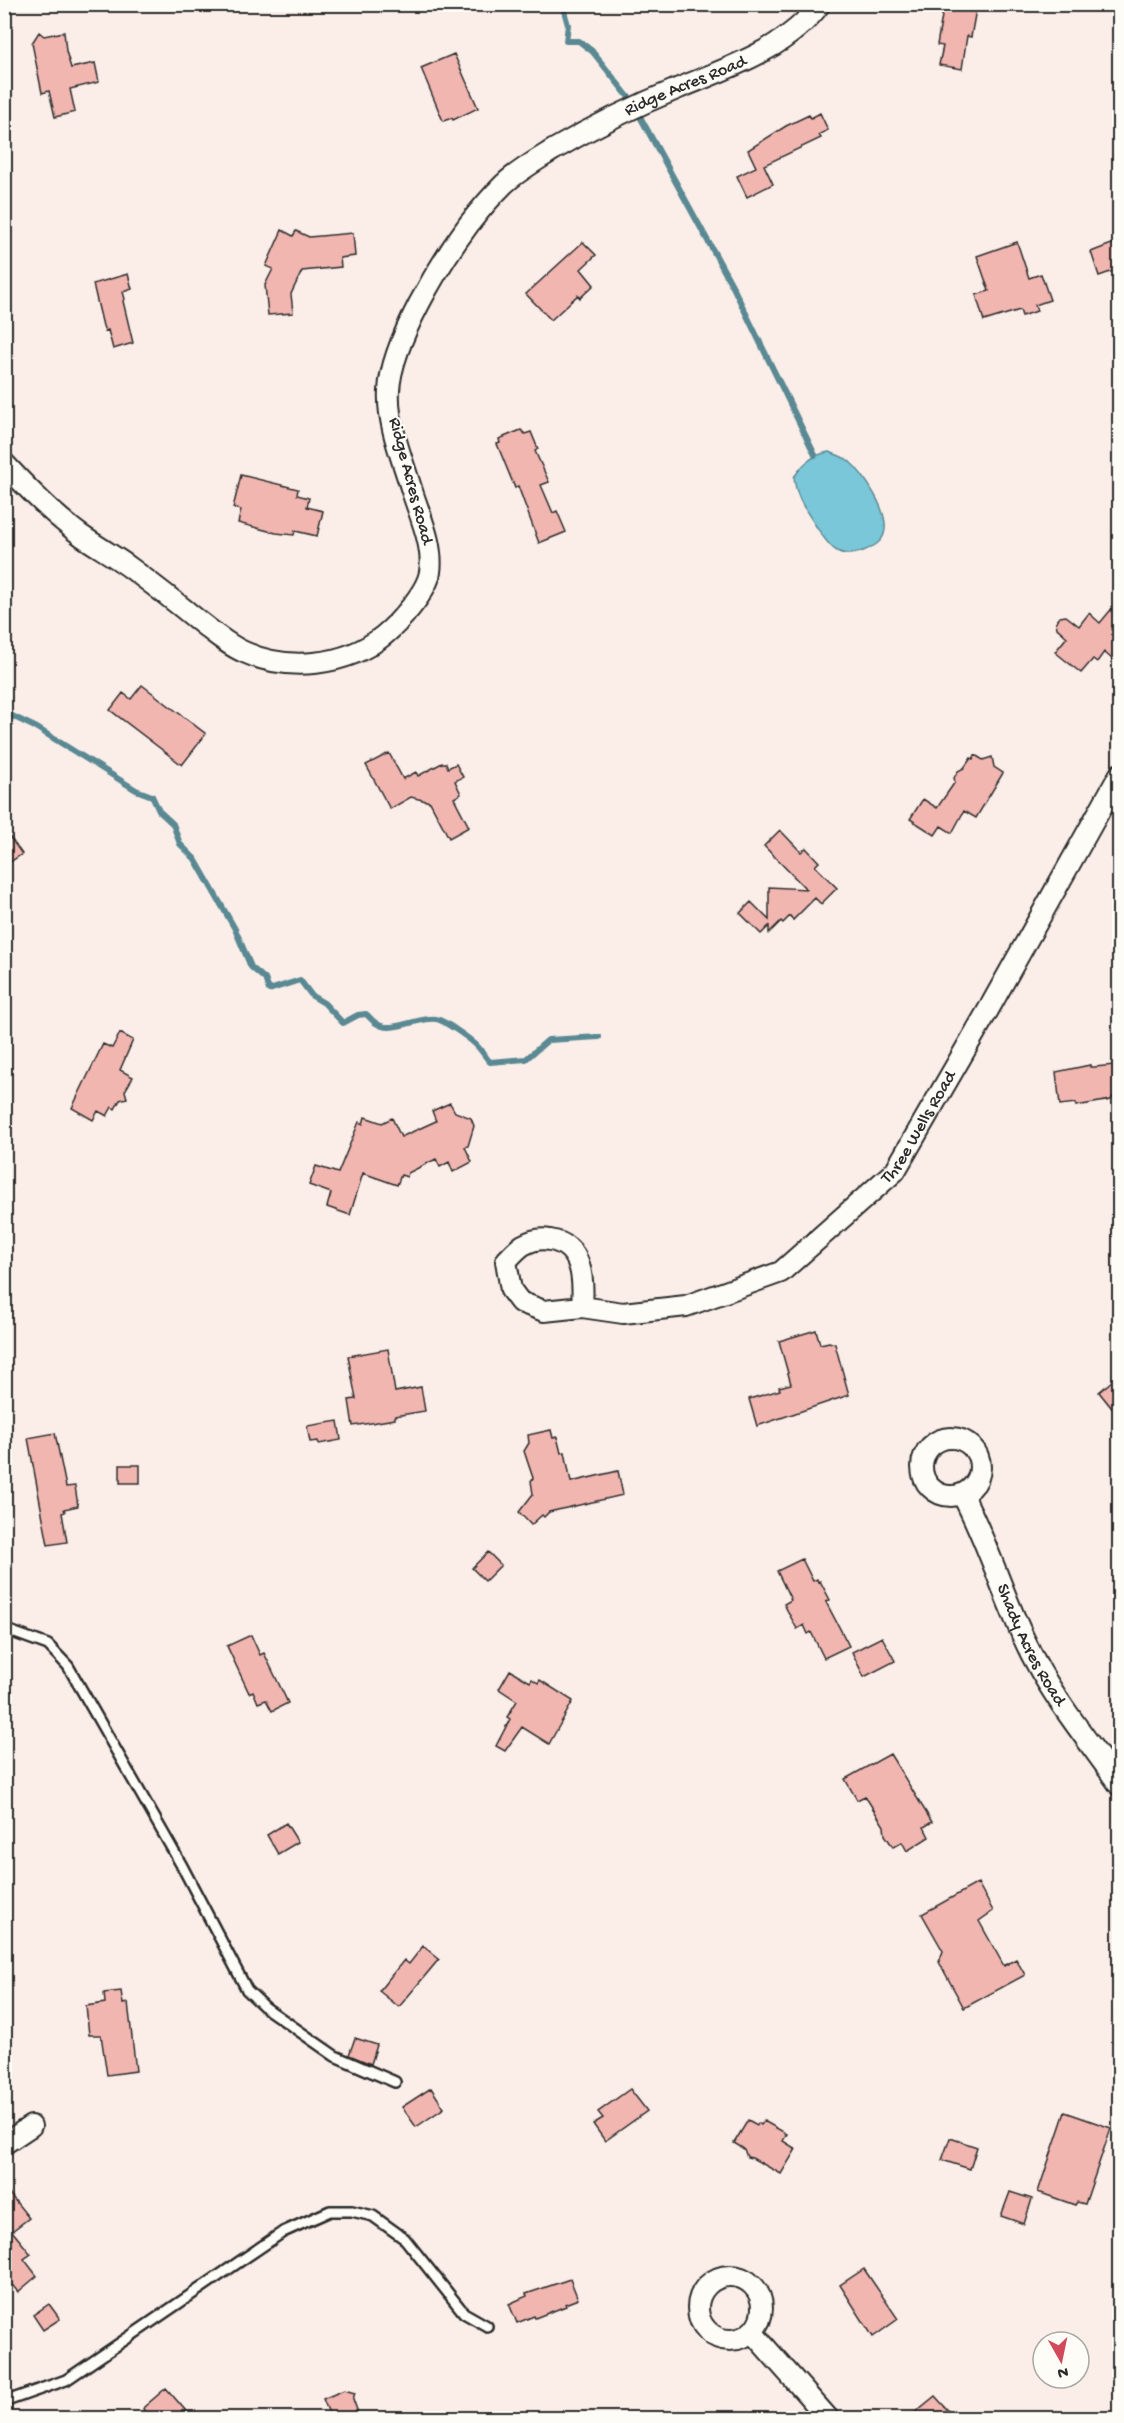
<svg xmlns="http://www.w3.org/2000/svg" width="1124" height="2423" font-family="'Gochi Hand',sans-serif">
<style>
.water{fill:#7ac7d9;stroke:#5a8993;stroke-width:1.5}
.lines{fill:none;stroke-linecap:round;stroke-linejoin:round}
.stream{stroke:#5a8993;stroke-width:6}
.building{fill:#f2b6b1;stroke:#2b2b2b;stroke-width:1.5}
.service-casing{stroke:#2b2b2b;stroke-width:14}
.minor-casing{stroke:#2b2b2b;stroke-width:24}
.service{stroke:#fdfcf7;stroke-width:9}
.minor{stroke:#fdfcf7;stroke-width:20}
.labels{text-anchor:middle;dominant-baseline:central;stroke-width:4.5;stroke-linejoin:round;paint-order:stroke}
.street-label{font-size:18px;fill:#2b2b2b;stroke:#fdfcf7}
</style>
<rect width="100%" height="100%" fill="#fbeee9"/>
<filter id="ink" filterUnits="userSpaceOnUse"><feTurbulence type="fractalNoise" baseFrequency=".0167" numOctaves="2"/><feDisplacementMap in="SourceGraphic" scale="12" xChannelSelector="R" yChannelSelector="G"/><feConvolveMatrix kernelMatrix="1 2 1 2 8 2 1 2 1" color-interpolation-filters="sRGB"/></filter>
<g filter="url(#ink)">
<path class="water" d="M829,452C835,454 844,457 849,461C864,474 891,514 884,534C880,548 850,559 837,551C828,546 822,535 816,526C805,509 796,498 794,477C804,463 812,455 829,452Z"/>
<g class="lines">
<path class="stream" d="M562,4L568,25L566,41H579L592,51L631,100L733,287L815,455
M4,712L37,728L136,790L152,796L159,811L173,824L180,844L195,859L235,929L251,967L265,979L269,990L300,980L312,996L324,1003L343,1023L358,1015L366,1014C370,1017 372,1021 376,1023C391,1035 419,1016 436,1019C442,1019 470,1039 475,1044C481,1049 485,1057 490,1062L526,1059L548,1040L599,1037"/>
</g>
<path class="building" d="M944,4H977L971,37L967,36L962,69L939,65L943,46L937,45Z
M39,32L44,36L64,32L66,51L71,68L95,63L99,82L70,89L75,112L55,117L49,91L42,93L32,43Z
M454,54L478,108L453,120L452,118L443,121L421,68Z
M820,113L828,130L819,135L821,138L764,165L773,184L747,197L737,176L756,167L748,150L786,126L809,115L811,118Z
M282,230L293,236L296,231L309,237L353,233L355,256L340,258L341,267L302,271L291,294L293,313L268,315L265,285L273,269L266,266Z
M1119,241V269L1099,276L1091,252Z
M583,242L596,255L581,269L594,285L580,298L578,295L551,320L526,294Z
M1017,242L1029,278L1041,274L1050,300L1035,305L1037,311L1022,316L1020,310L984,321L976,295L989,291L977,256Z
M128,274L132,289L123,292L125,299L123,301L133,343L113,349L108,330L105,331L103,326L93,284Z
M521,430L525,434L531,432L538,449L535,451L549,482L541,485L553,513L557,511L566,532L539,543L518,486L515,488L497,444L500,443L499,439Z
M241,475L298,489L297,495L309,498L307,507L323,511L317,536L295,531L294,535L276,533L238,523L241,510L233,508Z
M1119,600V665L1104,652L1097,662L1093,659L1081,673L1055,652L1067,637L1057,628L1056,622L1060,617L1066,616L1079,626L1089,613L1100,623Z
M142,685L206,734L182,765L110,710L123,693L131,699Z
M389,753L403,779L416,772L418,776L442,763H446L448,768L456,764L463,777L455,781L461,794L454,798L469,827L449,838L430,802L411,797L390,809L366,765Z
M975,755L983,760L992,757L994,767L1003,773L976,818L964,811L952,833L941,826L935,835L910,819L923,799L937,808L955,782L954,778L958,771L964,768L971,758L973,759Z
M4,829L22,854L4,866Z
M780,830L801,852L806,848L819,862L815,866L837,888L821,904L815,898L793,920L790,916L783,923L781,921L769,933V926L761,934L740,913L751,902L769,920V887L806,889L764,846Z
M120,1033L133,1040L120,1070L133,1077L125,1091L127,1098L120,1100L115,1109L112,1107L107,1116L98,1111L93,1120L72,1108L103,1044L112,1048Z
M1090,1065V1067H1095L1114,1065L1119,1071V1088L1111,1100L1076,1106V1103L1060,1105L1056,1072Z
M450,1103L455,1112L471,1118L474,1126L468,1146L465,1147L472,1162L453,1172L449,1162L440,1167L436,1159L408,1173L407,1177L401,1175L397,1185L363,1173L350,1215L327,1207L331,1193L309,1185L316,1166L338,1173L359,1122L363,1124L365,1117L382,1123L392,1118L401,1137L436,1121L432,1111Z
M816,1330L820,1344L829,1342L835,1344L849,1395L757,1426L749,1399L780,1390L779,1387L791,1384L779,1341Z
M388,1349L395,1392L421,1387L425,1411L395,1416V1419L353,1426L349,1400L356,1399L348,1356Z
M1119,1375V1417L1099,1392Z
M338,1421L341,1440L319,1444L318,1441L310,1442L307,1426Z
M551,1430L553,1438L557,1437L561,1453L565,1452L571,1482L618,1471L623,1495L549,1512L544,1517L542,1515L531,1525L519,1512L533,1494L531,1481L533,1478L524,1451L529,1443L528,1435Z
M55,1433L66,1487L75,1486L78,1506L64,1509L65,1512L62,1513L67,1542L48,1545L28,1438Z
M120,1465H140V1483H120Z
M488,1552L501,1565L485,1581L472,1568Z
M802,1559L813,1581L817,1579L818,1582L820,1581L830,1600L826,1602L849,1646L824,1658L811,1632L808,1634L804,1625L797,1629L784,1604L791,1600L777,1571Z
M251,1635L260,1655L264,1653L288,1703L272,1711L266,1700L258,1703L253,1691L249,1693L227,1646Z
M882,1637L895,1661L864,1677L852,1652Z
M510,1670L530,1682L532,1679L538,1683L540,1680L573,1701L549,1744L522,1727L505,1751L496,1746L510,1719L507,1717L517,1701L499,1689Z
M890,1754L932,1822L924,1827L929,1837L907,1851L902,1842L893,1847L885,1835L884,1826L865,1796L857,1800L845,1779Z
M286,1823L298,1842L278,1854L267,1835Z
M978,1883L993,1911L979,1921L1004,1966L1016,1959L1025,1975L964,2008L939,1962L943,1951L922,1914Z
M423,1946L439,1959L399,2007L379,1991L404,1960L409,1964Z
M121,1991L123,2004L128,2003L136,2071L107,2075L101,2035H89L86,2006L105,2003L104,1993Z
M355,2038L377,2045L371,2064L349,2055Z
M431,2088L444,2108L416,2127L402,2107Z
M630,2089L647,2111L605,2141L593,2124L603,2118L598,2112Z
M1065,2112L1111,2128L1085,2204L1077,2202L1075,2205L1038,2192Z
M748,2120L757,2125L758,2123L761,2125L764,2121L787,2134L783,2141L796,2149L781,2174L752,2158L747,2157L744,2149L734,2143Z
M950,2138L977,2147L970,2169L942,2160Z
M4,2187L29,2218L12,2231L31,2254L24,2259L37,2276L18,2292L4,2275Z
M1010,2192L1032,2199L1024,2224L1001,2216Z
M864,2269L898,2319L873,2337L840,2285Z
M570,2279L578,2299L565,2304L566,2306L535,2318L534,2316L517,2323L509,2304L527,2296L526,2294Z
M49,2304L60,2319L43,2330L33,2315Z
M166,2388L186,2411L177,2418H152L143,2409L144,2407Z
M344,2390L355,2393L353,2399L360,2418H331L323,2399Z
M935,2396L955,2418H908Z"/>
<g class="lines">
<defs>
<path id="service" d="M4,1629L48,1645L68,1666L182,1866L247,1990L266,2008L335,2056L395,2082
M4,2402L66,2380L283,2232L330,2211H352L373,2216L405,2239L464,2313L487,2326"/>
<g id="minor">
<path id="s1" d="M4,463C28,489 53,515 82,536C98,547 116,557 132,569C155,586 178,604 200,622C214,633 228,645 244,652C288,672 346,666 383,636C399,623 427,592 430,572C434,545 419,514 411,488C402,458 387,423 389,391C391,343 440,263 469,224C479,211 492,196 504,184C518,171 537,160 553,150C594,126 635,106 679,88C728,68 787,49 820,4"/>
<path id="s2" d="M582,1307C584,1280 583,1245 550,1240C541,1238 532,1240 523,1245C517,1249 511,1256 506,1261L511,1290L520,1302L544,1311L582,1307L623,1313L686,1306L781,1272L895,1171L987,1012L1120,774"/>
<circle cx="951" cy="1467" r="29"/>
<path id="s3" d="M962,1494C991,1548 1006,1608 1035,1661C1059,1706 1091,1744 1120,1786"/>
<path d="M4,2144L31,2126"/>
<circle cx="730" cy="2308" r="32"/>
<path d="M752,2332L828,2418"/>
</g>
</defs>
<use href="#service" class="service-casing"/>
<use href="#minor" class="minor-casing"/>
<use href="#service" class="service"/>
<use href="#minor" class="minor"/>
</g>
</g>
<g class="labels">
<g class="street-label">
<text stroke="none"><textPath href="#s1" startOffset="1168">Ridge Acres Road</textPath></text>
<text transform="translate(410 481) rotate(75)">Ridge Acres Road</text>
<text stroke="none"><textPath href="#s2" startOffset="650">Three Wells Road</textPath></text>
<text stroke="none"><textPath href="#s3" startOffset="166">Shady Acres Road</textPath></text>
</g>
</g>
<rect width="1124" height="2423" fill="none" stroke="#fdfcf7" stroke-width="24"/>
<rect x="12" y="12" width="1100" height="2399" fill="none" stroke="#2b2b2b" stroke-width="2" filter="url(#ink)"/>
<g transform="translate(1061 2360) rotate(171)"><circle r="28" fill="#fdfcf7" stroke="#a9a8a5" stroke-width="1.5"/>
<path d="M0-4.5L10 22L0 15L-10 22Z" fill="#d1495b"/>
<text y="-9" font-size="16" font-weight="bold" text-anchor="middle" fill="#2b2b2b">N</text>
</g>
</svg>
